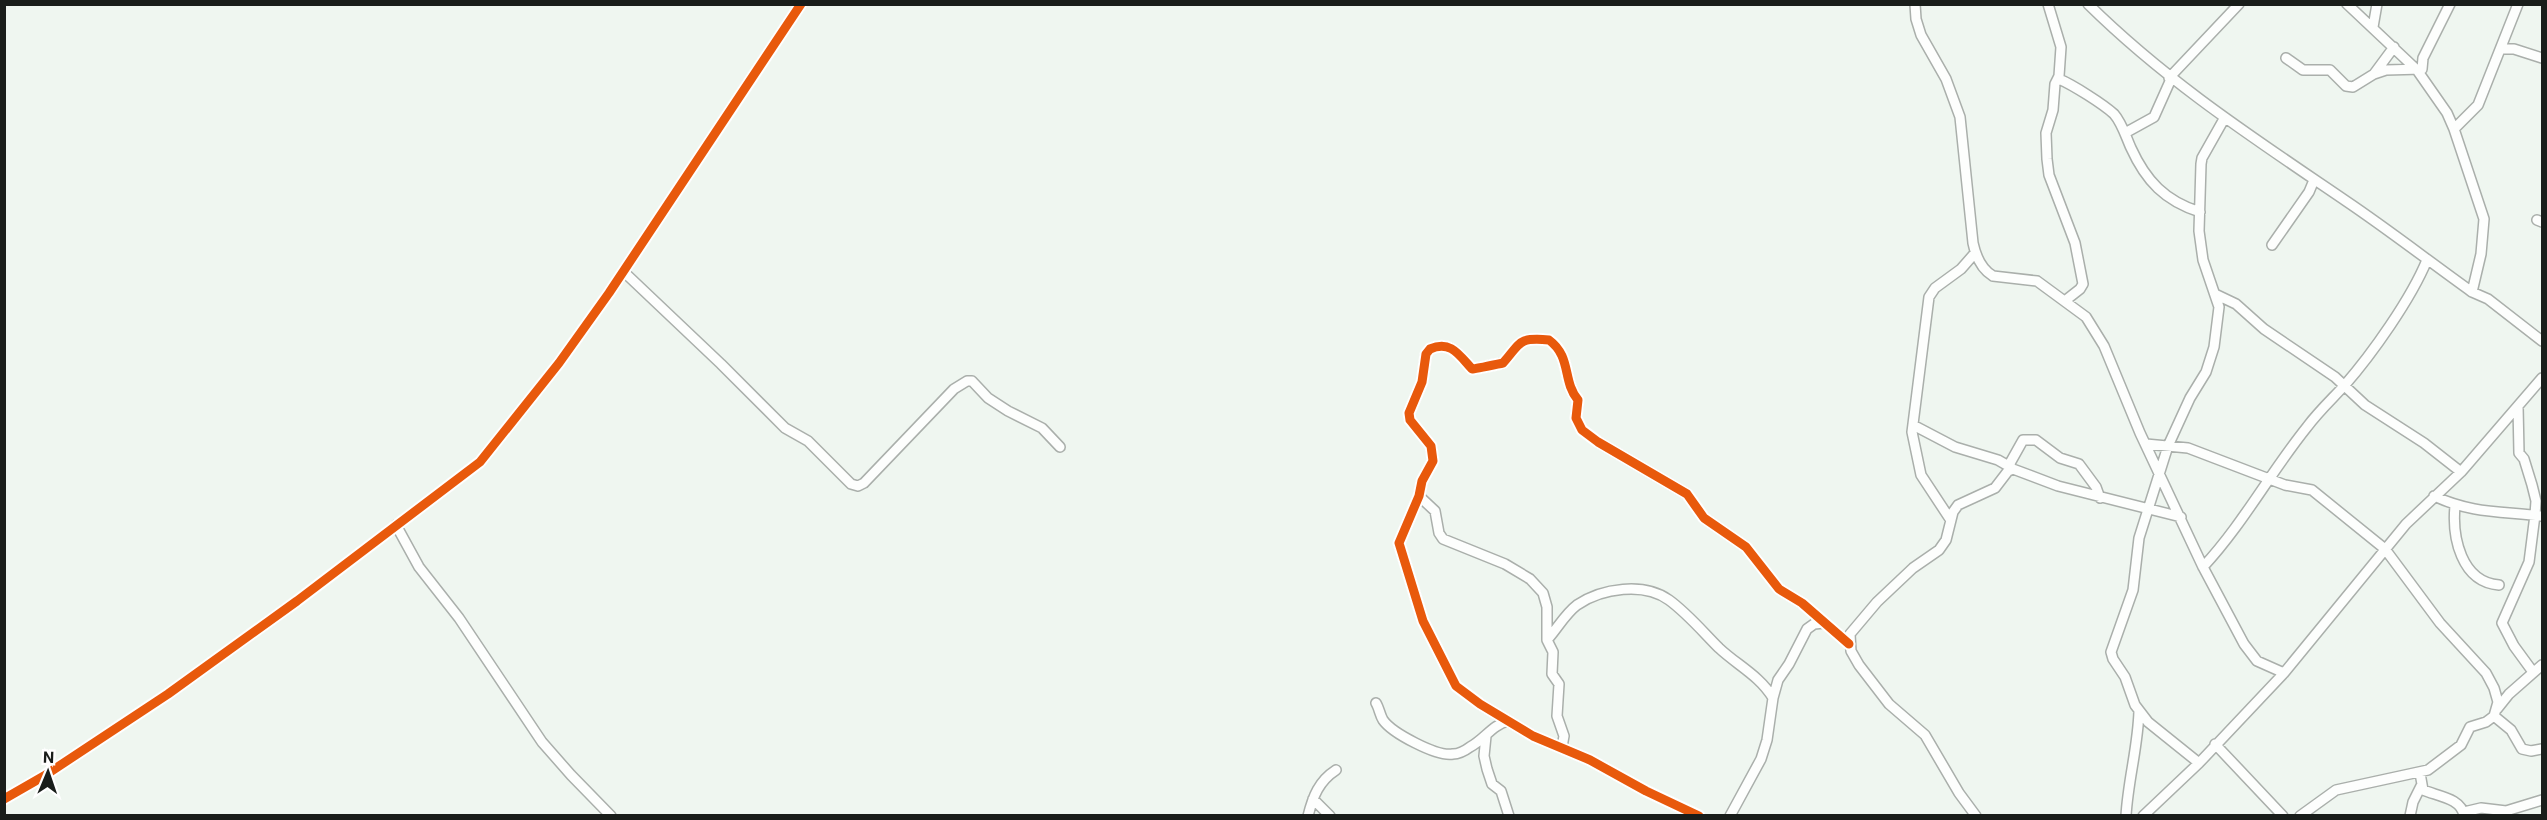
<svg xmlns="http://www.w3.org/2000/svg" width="2547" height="820" font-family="Roboto,sans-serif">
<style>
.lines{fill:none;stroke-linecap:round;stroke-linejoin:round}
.minor-casing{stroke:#aaafab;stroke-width:12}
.minor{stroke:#fdfefd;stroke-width:9}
.cycleway-casing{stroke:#fff;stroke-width:13}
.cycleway{stroke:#e8590c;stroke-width:9}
</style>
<rect width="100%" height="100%" fill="#eff6f0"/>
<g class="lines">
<defs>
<path id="minor" d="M1915,4L1916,19L1921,35L1946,79L1960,117L1973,243C1976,257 1981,269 1993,276L2037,281L2086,317L2104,346L2140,433L2203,567L2244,644L2257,661L2284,673
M2048,4L2061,47L2059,76L2055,84L2053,110L2046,133L2047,159L2049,175L2075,243L2083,284L2080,289L2066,300
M2088,4C2167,82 2255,139 2346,201C2389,230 2430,262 2472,292L2488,299L2542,341
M2347,4L2417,70L2447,113L2454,129L2484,219L2481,254L2472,292
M2373,27L2377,4
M2502,49H2514L2542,58
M2286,58L2303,70H2330L2346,86L2353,87L2374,74L2394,47
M2374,74L2386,70L2422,69L2423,58L2450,4
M2169,78L2239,4
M2059,79C2073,85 2103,104 2114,114C2122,123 2126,137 2131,148C2146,181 2165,201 2200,212
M2454,129L2478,105L2518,4
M2125,133L2154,117L2171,79
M2537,220L2542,222
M2272,245L2309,192L2314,180
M624,272L721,364L785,428L808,441L851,484L858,486L864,483L954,389L967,381H972L988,398L1008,411L1042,428L1060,447
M2215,294L2236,304L2264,329L2335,377L2365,405L2424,443L2461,472
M2518,406L2519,453L2524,459L2532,485L2536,501L2535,515L2529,562L2502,623L2514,646L2533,672
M1913,425L1955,447L1998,460L2012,468
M2146,444L2188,448L2285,485L2312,490L2385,549L2440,623L2486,673L2494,688L2498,702L2494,716L2486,722L2470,727L2461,745L2428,770L2336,790L2300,816
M2009,465L2023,440H2036L2060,458L2079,464L2096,487L2100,498
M1419,496L1435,511L1439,533L1443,539L1505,564L1530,579L1543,593L1547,607V640L1553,652L1552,674L1559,684L1557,716L1564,736L1562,747
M2434,496C2473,514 2501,511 2542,516
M2455,506C2452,537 2461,582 2499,585
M1950,519L1921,475L1912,432L1929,297L1935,288L1961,269L1975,253
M396,525L419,567L459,618L542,742L571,775L611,816
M2203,567C2243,524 2270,473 2307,427C2318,412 2331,400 2344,386C2372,354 2411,299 2427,260
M1547,640C1557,629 1565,614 1577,605C1602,588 1644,582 1669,600C1687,613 1703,632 1719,648C1737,665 1760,676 1773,698
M1376,703C1379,708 1380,715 1383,720C1392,733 1437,757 1453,754C1459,754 1466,750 1470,747C1485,739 1492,725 1508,721
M2497,709L2509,694L2542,665
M2494,716L2511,730L2522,749L2531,751L2542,749
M1486,736L1484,756L1487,769L1492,784L1501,791L1509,816
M2215,744L2283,816
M2199,763L2148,722L2135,705L2125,677L2113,659L2111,652L2133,590L2139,538L2168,446L2190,398L2206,372L2214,347L2219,307L2203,260L2199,231L2201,164L2202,158L2224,119
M2420,773L2423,790C2437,796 2462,798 2464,816
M4,799L44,776L168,694L297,601L480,462L559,363L609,293L801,4
M1313,799L1330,816
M2464,812L2481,808L2506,811L2542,800
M1308,816C1313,796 1319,781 1336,770
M1699,816L1646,791L1590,760L1533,736L1480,704L1456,686L1423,621L1399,543L1419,496L1422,481L1433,461L1431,446L1410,420L1409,413L1422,382L1426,354L1430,349C1451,340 1459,355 1472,369C1475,369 1498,364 1503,363C1521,343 1517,337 1549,340C1572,357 1562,381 1578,400L1576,418L1582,430L1598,442L1687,494L1704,518L1746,547L1779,589L1802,603L1849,644
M1730,816L1761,759L1767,740L1773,698L1778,680L1789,664L1807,629L1814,624L1825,623
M1976,816L1959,793L1925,735L1889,704L1859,665L1851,651L1850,634L1877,602L1913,568L1939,550L1946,540L1953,512L1958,505L1995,488L2008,471L2013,469L2058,486L2181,517
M2126,816C2128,780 2138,747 2139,711
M2143,816L2199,763L2284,673L2406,524L2461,472L2542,378
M2410,816L2413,802L2421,786"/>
</defs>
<use href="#minor" class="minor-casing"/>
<use href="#minor" class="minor"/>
<defs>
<path id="cycleway" d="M4,799L44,776L168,694L297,601L480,462L559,363L609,293L801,4
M1699,816L1646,791L1590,760L1533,736L1480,704L1456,686L1423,621L1399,543L1419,496L1422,481L1433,461L1431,446L1410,420L1409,413L1422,382L1426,354L1430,349C1451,340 1459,355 1472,369C1475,369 1498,364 1503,363C1521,343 1517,337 1549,340C1572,357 1562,381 1578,400L1576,418L1582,430L1598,442L1687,494L1704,518L1746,547L1779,589L1802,603L1849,644"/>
</defs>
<use href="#cycleway" class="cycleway-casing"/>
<use href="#cycleway" class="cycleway"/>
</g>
<rect width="2547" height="820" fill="none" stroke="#191d1a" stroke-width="12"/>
<g transform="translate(48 772) rotate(2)" stroke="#ffffff" stroke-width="4.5" paint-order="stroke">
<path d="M0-4.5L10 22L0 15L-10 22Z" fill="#191d1a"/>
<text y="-9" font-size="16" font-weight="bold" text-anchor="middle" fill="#191d1a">N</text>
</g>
</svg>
